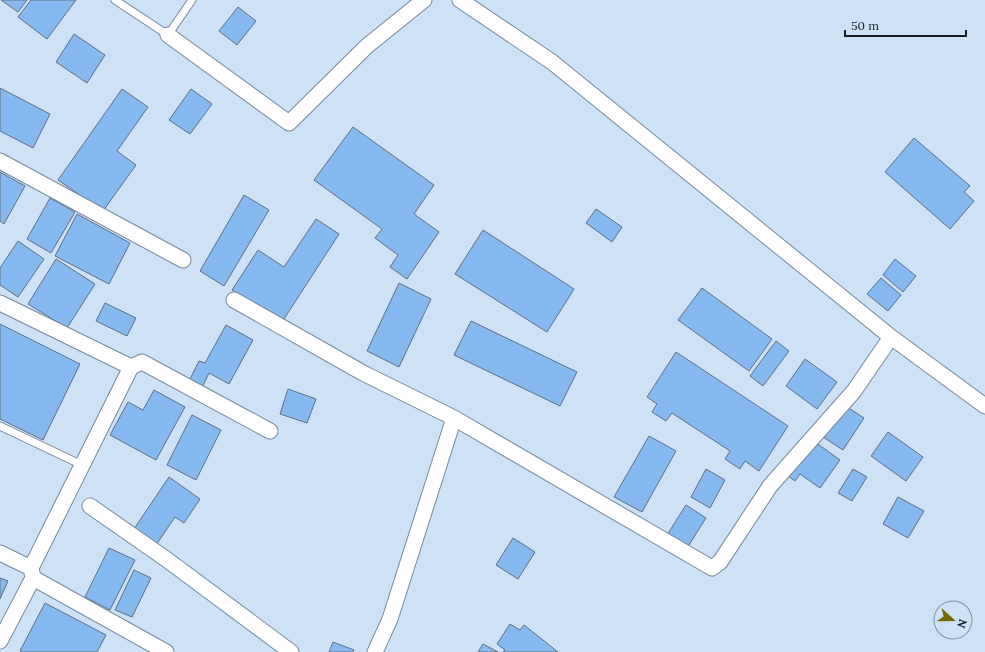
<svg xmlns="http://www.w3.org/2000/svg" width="985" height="652" font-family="Lora,serif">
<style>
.building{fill:#86b9f0;stroke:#5e6f83}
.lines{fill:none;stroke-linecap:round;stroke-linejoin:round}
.service-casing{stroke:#77899d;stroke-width:9}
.minor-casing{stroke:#77899d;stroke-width:17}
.service{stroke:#fff;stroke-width:7}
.minor{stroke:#fff;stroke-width:15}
</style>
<rect width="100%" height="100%" fill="#cde1f7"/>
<path class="building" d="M1,0H27L18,12Z
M31,0H76L47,39L18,17Z
M238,7L256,21L237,45L219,31Z
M74,34L105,55L87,83L56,62Z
M0,88L50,114L33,148L0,131Z
M122,89L148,107L117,151L136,165L103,211L58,180Z
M191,89L212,104L190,134L169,120Z
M353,127L434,185L414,214L439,232L407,279L390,267L398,255L375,238L382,229L314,180Z
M914,138L970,186L964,192L974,201L950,229L885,172Z
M0,172L25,186L4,224L0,221Z
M244,195L269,210L224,286L200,271Z
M50,198L75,212L51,253L27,239Z
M596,209L622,227L612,242L586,223Z
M77,214L130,243L109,284L55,256Z
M316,219L339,234L282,322L232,290L258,250L284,267Z
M483,230L574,289L547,332L455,274Z
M18,241L44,259L18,297L0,285V268Z
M56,259L95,284L67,328L28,304Z
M895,259L916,276L903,292L883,275Z
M881,278L901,295L888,311L867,294Z
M399,283L431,299L399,367L367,351Z
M702,288L772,339L749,371L678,320Z
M105,303L136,318L127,336L96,321Z
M471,321L577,372L560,406L454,355Z
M0,324L80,364L43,440L0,419Z
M226,325L253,340L229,384L209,373L200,392L187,385L199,361L205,363Z
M776,341L789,351L763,386L750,376Z
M676,352L788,426L759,471L745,461L740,469L725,459L730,451L672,413L666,421L652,412L657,404L647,397Z
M805,359L837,382L817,409L786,386Z
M288,389L316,399L307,423L280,414Z
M154,390L185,407L156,460L110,435L128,402L143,410Z
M838,401L864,418L843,450L817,433Z
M192,415L221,430L196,480L167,465Z
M888,432L923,457L906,481L871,456Z
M649,436L676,451L642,512L614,497Z
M815,442L840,460L820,488L800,474L795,481L781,471Z
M706,469L725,480L710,508L691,497Z
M853,469L867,477L852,501L838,493Z
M169,477L200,499L184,523L175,517L156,545L134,529Z
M898,497L924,511L908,538L883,524Z
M686,505L706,518L687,548L667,535Z
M513,538L535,552L518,579L496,565Z
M109,548L135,560L110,610L85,597Z
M134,570L151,578L132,617L115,610Z
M0,578L8,581L0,599Z
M45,603L106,635L97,652H22L20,651Z
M510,624L520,630L524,625L558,652H503L505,650L497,644Z
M333,642L354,650L353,652H329Z
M483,644L498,652H478Z"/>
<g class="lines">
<defs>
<path id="service" d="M115,0L168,35L192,0
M0,426L82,465"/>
<path id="minor" d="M460,0L552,62L891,337L985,406
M168,35L289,123L367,46L424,0
M0,161L183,260
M234,300L363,373L454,418L712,568L720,562L770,486L854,391L891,337
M0,303L131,367L31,568L33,578L0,641
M131,367L142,362L270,431
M90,506L166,559L291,652
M0,553L31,568
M33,578L166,652
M375,652L390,619L454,418"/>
</defs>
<use href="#service" class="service-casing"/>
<use href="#minor" class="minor-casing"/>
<use href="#service" class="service"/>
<use href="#minor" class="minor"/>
</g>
<g transform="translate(953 620) rotate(111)"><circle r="19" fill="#cde1f7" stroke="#8392a2"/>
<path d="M0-3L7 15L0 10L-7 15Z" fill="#756900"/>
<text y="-6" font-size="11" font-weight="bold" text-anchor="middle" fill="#141b23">N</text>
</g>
<path d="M845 30v6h121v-6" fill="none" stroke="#141b23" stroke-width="2"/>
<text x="851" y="30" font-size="12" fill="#141b23" stroke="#cde1f7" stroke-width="3" paint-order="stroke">50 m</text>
</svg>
